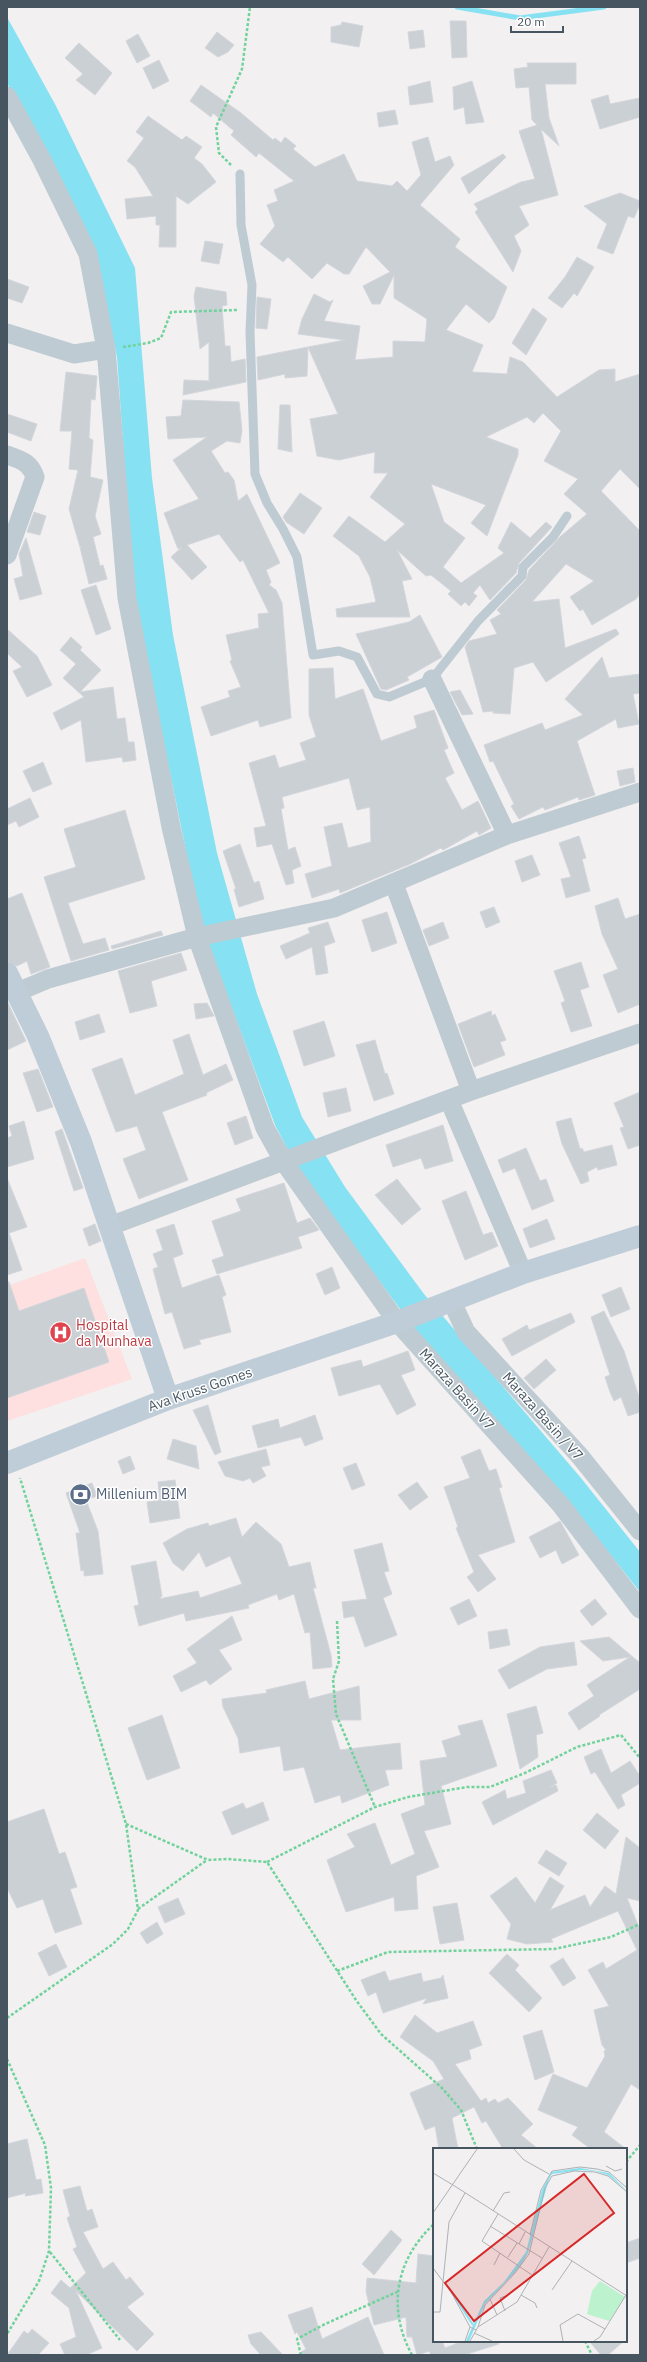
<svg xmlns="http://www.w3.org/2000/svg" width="647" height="2362" font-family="'IBM Plex Sans',sans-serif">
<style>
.medical{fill:#fde0df}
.water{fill:#86e2f2}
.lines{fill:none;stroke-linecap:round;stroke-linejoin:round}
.stream{stroke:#86e2f2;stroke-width:5}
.building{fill:#cbd0d5;stroke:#d3d6dc}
.path{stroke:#71d39c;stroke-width:2.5;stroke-dasharray:3 2;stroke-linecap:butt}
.lane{stroke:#bfcbd2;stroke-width:9}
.street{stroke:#bfcbd2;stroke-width:19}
.secondary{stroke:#bfcdd8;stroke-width:22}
.labels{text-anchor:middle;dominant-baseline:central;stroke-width:3;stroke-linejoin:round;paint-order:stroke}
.health-label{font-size:14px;fill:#be3a42;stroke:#fff;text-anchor:start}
.street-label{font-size:14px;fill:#46555f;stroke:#fff}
.service-label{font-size:14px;fill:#4e5e75;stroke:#fff;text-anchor:start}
.inset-river{fill:none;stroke:#86e2f2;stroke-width:2}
.inset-road{fill:none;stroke:#adb2b6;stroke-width:1}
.view{fill:#d62828;fill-opacity:0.15;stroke:#d62828;stroke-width:2}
.inset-edge{fill:none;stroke:#46555f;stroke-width:2}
</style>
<rect width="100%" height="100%" fill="#f2f0f0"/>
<path class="medical" d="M85,1258L132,1379L7,1421V1286Z"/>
<path class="water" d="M7,17L56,106L135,268L152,478L173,635L217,853L257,994L302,1117L345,1187L424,1294L581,1478L640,1552V1592L566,1499L420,1336L301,1175L275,1125L201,924L134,597L117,357L96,255L7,83Z"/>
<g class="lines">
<path class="stream" d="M457,7L520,18L604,7"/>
</g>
<path class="building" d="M450,21H466L467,57L452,58Z
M342,22L363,26L359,47L331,42V27L341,25Z
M423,30L425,47L410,49L408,32Z
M217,32L234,45L228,52L218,57L205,48Z
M138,34L150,56L137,63L126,41Z
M79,43L112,73L95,95L76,80L83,74L65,58Z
M159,60L169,81L153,89L143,68Z
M527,63H576V84H545L549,118L559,146L541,129L558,195L519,206L529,225L514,236L521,251L513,272L475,212L478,209L474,204L521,182L535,179L519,131L537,125L532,120L529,87L516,88L514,69L528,67Z
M430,81L433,102L410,105L408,87Z
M472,81L484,122L466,124L464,107L454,110L453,87Z
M201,85L241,113L273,140L275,138L281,143L285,137L296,146L293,149L315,167L344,154L357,181L392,186L397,181L407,191L421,175L412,142L428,137L435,162L450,156L454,165L420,205L460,239L455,247L507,287L494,318L489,323L466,304L446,330L483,345L472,372L507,374L510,357L523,362L557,397L599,370L615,369V382L640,374V489L620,469L601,491L640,531V594L636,599L592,625L583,609L580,611L570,597L594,581L566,564L532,602L559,599L565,648L616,629L619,634L546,682L533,662L514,668L510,714L493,713V711L483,712L465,647L469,641L497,634L490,620L501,614L497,610L526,580L529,570L561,536L587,514L564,494L578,479L544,461L561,431L543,413L534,423L527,417L486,437L518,449V455L487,536L471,523L486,505L431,484L444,522L465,538L443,567L461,583L504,553L498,548L511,522L530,538L546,522L552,527L519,563L516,573L490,600L480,585L473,593L477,596L469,606L465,602L461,606L448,594L451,591L431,575L426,576L397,550L412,579L402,581L410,617H337L336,609L376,602L370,577L359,556L333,536L349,516L385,542L405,524L370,497L388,473H374L375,452L339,460L317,456L310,419L338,414L308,347L345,340L298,334L302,319L314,294L330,302L333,300L324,321L360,326L355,360L393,357V341L425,342L427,319L394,298V275L380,304H372L363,286L390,272L366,247L349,274H344L327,263L312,279L288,257L283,262L260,244L275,226L267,205L278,201L274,190L294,181L259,153L256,157L231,135L234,131L213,113L211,117L190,101Z
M608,95L610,104L640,98V117L600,129L591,100Z
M395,110L398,124L379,127L377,113Z
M148,116L182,140L186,136L202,147L194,158L202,164L216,182L188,204L176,196V247H159L160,225H156V216L127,219L125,199L153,196L135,167L127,161L144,138L136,132Z
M503,154L506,157L469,194L461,178Z
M620,193L640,201V204L634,218L628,216L613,254L597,248L607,224L584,206Z
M205,241L223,244L219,264L201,261Z
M577,257L594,267L577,296L574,293L562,308L548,298L565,277Z
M7,279L29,287L22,303L7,298Z
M196,287L226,292L227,305L222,306L225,346H230L231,362L245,359L246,382L183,395L184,380L209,381V342L200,349L194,296Z
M257,297L271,299L267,329L256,328Z
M533,308L547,319L526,355L512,343Z
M308,347L307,376L285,378V374L258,380L257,357Z
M66,372L97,376L95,400L91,399L89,438L93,440L90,477L103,480L95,516L101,534L93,537L100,566L103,565L107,579L89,584L80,547H82H80L69,509L78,470L69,469L72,431H60Z
M183,400L239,402L242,430L240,443L227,441L211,451L225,473L228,472L234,480L238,501L247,494L280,563L266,570L271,582L269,585L276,590L282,603L291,718L260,727L258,720L211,736L201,707L230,697L228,691L241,687L230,661L232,660L226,635L259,628L258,614L269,613L243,560L240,562L219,534L187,545L207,567L192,580L171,557L182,547L178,549L164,513L199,499L173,460L207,437L168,439L166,417L181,416Z
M280,405H290L292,452L278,449Z
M7,414L37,424L31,441L7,432Z
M300,493L322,508L304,534L286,522L283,517Z
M34,512L46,516L40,535L27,532Z
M26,538L42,594L20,600L14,579L23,576L19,554Z
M96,585L111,629L96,635L81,590Z
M420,615L442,657L407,677L409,680L386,690L381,689L356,634L409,622Z
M7,629L37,656L52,685L27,697L13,671L22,667L7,653Z
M71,637L82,647L80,650L101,670L80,692L113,687L117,719L125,718L128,742H134L136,760L123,762L122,757L86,762L81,720L61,730L53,713L84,697L63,678L76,664L60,650Z
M602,657L609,678L640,674V693L633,694L639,724L618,728L616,719L577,741L595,795L579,800L578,797L545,810L543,807L519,819L511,806L514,804L493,761L490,762L484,745L542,723L545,730L583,715L565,699Z
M333,668L335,699L363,689L381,741L417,728L414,716L434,710L448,748L444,750L454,773L445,778L462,810L478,801L491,828L479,835L477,831L443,850L441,848L410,864L340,893L339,889L312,898L305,874L332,866L324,827L342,823L348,848L371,842L370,807L357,810L349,778L282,797L284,808L281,809L288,850L295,847L301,866L292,870L294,883L286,885L272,844L257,847L254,828L266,826L249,763L275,755L279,768L306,760L300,743L316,737L309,715V669Z
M460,690L473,714L462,715L450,692Z
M43,762L52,784L33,792L23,771Z
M633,768L635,782L620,786L617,771Z
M30,798L39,817L19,827L16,821L7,825V809Z
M125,810L145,879L68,903L83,944L105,938L109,950L71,961L44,877L76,867L64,829Z
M579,836L586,858L582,859L590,891L566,898L561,879L571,877L559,843Z
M240,844L254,883L259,881L264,899L239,907L234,889H236L223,851Z
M532,855L540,875L522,882L515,861Z
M22,893L50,967L31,974L27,961L17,966L7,961V899Z
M618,898L625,919L640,914V1004L618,1013L603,975L618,969L602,934L595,906Z
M494,907L500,922L486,928L480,912Z
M387,912L397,943L372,952L362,920Z
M328,922L335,942L324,946L328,973L316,975L312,947L286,959L280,946L310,933L308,928Z
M443,922L449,938L429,946L423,930Z
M161,931L163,935L112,949L111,946Z
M181,953L187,970L151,981L157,1006L130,1013L118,971Z
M581,962L589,987L580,990L592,1026L571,1032L561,1003L565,1001L554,971Z
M7,1001L26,1041L7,1050Z
M207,1003L214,1016L196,1019L194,1004Z
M491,1011L492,1016L495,1014L506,1040L500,1042L505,1055L474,1067L458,1024Z
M99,1014L105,1032L80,1040L75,1022Z
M324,1021L335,1056L304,1066L293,1031Z
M189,1034L203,1075L226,1064L233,1080L206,1093L207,1095L162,1112L188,1180L139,1199L123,1159L146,1150L137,1126L116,1132L92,1069L122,1058L135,1095L184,1074L173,1040Z
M375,1040L385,1074L387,1073L394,1094L374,1101L356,1045Z
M38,1069L53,1107L37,1112L23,1073Z
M346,1088L351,1111L328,1117L323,1093Z
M640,1092V1145L628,1149L620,1128L624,1127L614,1103Z
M246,1116L253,1138L235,1145L227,1123Z
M571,1118L580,1149L582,1148L584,1152L612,1145L617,1165L598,1170L597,1167L587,1172L589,1181L581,1184L562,1144L556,1122Z
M24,1121L34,1159L7,1167V1138L12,1136L9,1126Z
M443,1125L453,1161L425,1169L421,1158L393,1167L386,1145Z
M62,1129L83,1188L74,1191L55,1132Z
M526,1148L540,1181L546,1179L554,1201L532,1210L515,1168L503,1173L498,1160Z
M7,1178L27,1227L9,1233L22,1270L7,1275Z
M397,1179L421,1209L402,1225L375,1195Z
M284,1183L297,1223L310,1218L319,1230L298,1237L302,1248L217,1274L212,1260L224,1256L212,1221L241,1211L236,1199Z
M466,1191L483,1235L492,1232L498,1246L465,1260L442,1201Z
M547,1219L555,1239L530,1248L523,1229Z
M95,1224L101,1241L89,1246L83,1229Z
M174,1224L183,1254L173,1258L182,1288L219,1275L226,1295L222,1297L231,1332L199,1340L201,1344L184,1349L172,1312L165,1314L153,1269L158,1267L153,1254L163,1250L156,1230Z
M332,1267L340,1288L325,1295L316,1274Z
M7,1282H9L19,1311L84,1288L109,1362L7,1398Z
M621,1287L630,1309L611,1317L602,1295Z
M604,1311L624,1351L640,1400V1412L628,1416L621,1397L614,1401L610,1392L605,1377L610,1375L591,1317Z
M571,1313L575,1322L512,1356L502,1339L527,1325L529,1330Z
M408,1351L415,1370L401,1375L416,1405L397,1415L380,1384L339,1396L331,1368L361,1360L363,1367Z
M546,1359L556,1370L534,1389L524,1378Z
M208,1405L221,1452L215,1455L193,1410Z
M315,1415L323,1439L305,1446L301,1437L258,1448L252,1426L278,1419L280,1428Z
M173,1439L196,1446L199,1469L167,1459Z
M266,1449L270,1465L261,1467L266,1476L253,1483L250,1478L243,1481L225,1476L218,1462Z
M480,1449L489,1471L496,1469L502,1487L499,1488L515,1542L478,1555L496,1579L478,1592L467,1577L474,1572L456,1528L458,1527L444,1487L470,1478L461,1457Z
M130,1456L135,1469L123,1474L118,1461Z
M356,1463L365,1485L352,1490L343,1468Z
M175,1480L180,1518L150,1523L147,1502L160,1500L158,1482Z
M417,1482L428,1497L410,1510L398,1495Z
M92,1483L97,1496L86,1500L98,1531L103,1574L84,1576V1570L81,1571L76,1533H80L66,1493Z
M236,1518L242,1537L256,1522L281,1544L289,1567L310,1562L316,1588H313L331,1655L332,1667L313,1669L310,1632L305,1633L294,1594L279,1600L277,1594L248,1605L249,1608L186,1621L184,1613L139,1626L134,1606L139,1605L131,1566L156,1561L162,1596L159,1599L198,1591L200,1598L242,1584L230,1556L206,1567L199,1552L183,1571L173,1563L163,1543L187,1529L208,1523L209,1526Z
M560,1521L579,1555L562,1564L556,1550L540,1558L529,1537Z
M382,1543L389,1571L384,1572L392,1594L383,1598L397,1635L365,1647L354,1616L344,1618L342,1602L367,1599L354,1550Z
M469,1599L477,1616L458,1625L450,1608Z
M595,1599L607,1614L592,1626L580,1611Z
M232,1616L242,1640L219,1650L232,1669L210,1685L206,1680L181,1692L173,1676L197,1663L187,1649Z
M507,1629L510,1645L490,1649L488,1632Z
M609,1637L640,1663V1689L599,1715L600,1716L579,1730L568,1713L594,1696L587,1685L630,1657L603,1661L580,1641Z
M574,1642L577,1665L547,1669L509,1689L498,1670L540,1647Z
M305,1681L309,1699L359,1686L361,1720H331L340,1750L400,1743L402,1769L385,1770L389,1785L342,1803L340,1795L315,1803L304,1767L284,1771L280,1746L240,1753L238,1738L223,1707L222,1699L267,1693L266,1690Z
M536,1706L543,1733L536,1735L538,1757L520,1769L507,1714Z
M162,1715L180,1768L147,1780L128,1728Z
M482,1720L497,1766L441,1786L451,1824L424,1831L439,1867L416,1876L418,1909L395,1911L394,1897L346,1912L327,1860L355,1847L347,1834L375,1823L391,1865L415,1854L401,1814L425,1805L420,1761L447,1757L442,1741L461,1735L458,1726Z
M601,1749L611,1773L630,1761L640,1776V1783L621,1795L625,1805L618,1809L595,1772L591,1774L584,1757Z
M551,1770L557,1783L550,1787L556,1785L558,1791L493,1825L482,1802L505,1790L507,1799L526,1793L523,1781Z
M263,1802L269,1820L232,1835L222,1812L243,1803L246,1809Z
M44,1809L59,1854L65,1852L77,1887L70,1889L82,1924L55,1933L43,1899L17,1908L7,1888V1822Z
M597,1813L619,1831L605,1849L583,1830Z
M626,1837L640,1848V1901L627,1898L640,1930V2090L631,2084L604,2132L626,2149H591L572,2135L578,2127L538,2110L553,2074L587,2088L605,2056L604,2051L606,2050L602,2045L594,2010L609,2006L588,1970L603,1962L606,1969L637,1950L618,1911L551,1939L553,1942L527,1944L507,1939L511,1924L490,1896L516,1877L535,1903L550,1877L564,1886L550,1910L585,1895L590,1907L605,1886L616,1894Z
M546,1850L567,1863L559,1876L538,1863Z
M178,1898L185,1914L165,1923L158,1907Z
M457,1903L464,1940L440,1944L433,1907Z
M157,1922L163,1934L147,1944L140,1933Z
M56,1944L67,1967L49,1976L38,1953Z
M507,1954L519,1965L515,1970L542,1998L529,2012L489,1973Z
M563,1958L576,1978L563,1986L550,1966Z
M385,1971L389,1981L421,1973L423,1982L441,1978L443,1975L448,1998L423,2004L427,1998L383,2013L376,1992L368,1996L361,1980Z
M415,2015L437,2033L473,2021L482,2045L469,2050L471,2059L455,2064L481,2101L486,2098L488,2103L495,2099L498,2103L508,2098L533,2124L521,2135L538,2149H503L486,2121L482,2123L474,2107L452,2118L458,2149H439L435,2126L425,2130L410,2093L444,2079L433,2061L400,2037Z
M542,2030L554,2072L535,2080L523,2036Z
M27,2139L36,2180L41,2179L43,2193L25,2196L26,2193L7,2198V2144Z
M80,2186L87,2211L92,2209L98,2227L83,2232L103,2269L113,2262L126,2280L130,2277L144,2294L127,2307L154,2334L137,2351L76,2291L102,2348L86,2355H65L60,2344L76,2337L69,2308L51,2293L61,2280L70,2288L86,2273L73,2249L77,2247L67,2218L70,2216L63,2190Z
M391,2230L402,2240L374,2275L362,2264Z
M640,2238V2258L626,2263V2243Z
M418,2254L434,2256V2341H442L445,2348L463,2341H498L499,2344L464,2355H430V2351L417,2355L412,2337H407L406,2317L374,2325L366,2291L367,2278L416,2283Z
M312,2307L322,2339L368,2317L384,2355H297L306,2349L297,2332L295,2334L288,2315Z
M32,2329L49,2343L38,2355H7L24,2331L28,2334Z
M261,2332L283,2355H261L251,2344L248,2335Z
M589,2341H624L608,2355H601Z"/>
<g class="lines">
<path class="path" d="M231,165L219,153L216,127L242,69L250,7
M123,347L148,343L161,338L171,312L238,310
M337,1621L339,1661L333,1679L336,1714L375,1807
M126,1824L208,1860L228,1859L267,1862L356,2000L381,2034L442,2088L461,2110L477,2149
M267,1862L375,1807L408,1797L467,1787H490L525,1773L577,1747L621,1735L640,1758
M138,1909L207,1860
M337,1971L388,1952L554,1949L611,1937L640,1924
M7,2018L113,1944L128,1929L138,1910L126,1824L20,1478
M7,2059L45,2145L51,2188L49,2251L39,2281L7,2334
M626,2162L640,2145
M50,2252L120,2340
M585,2341L592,2355
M301,2355L297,2339L325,2324L397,2292
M412,2355C387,2309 395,2260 434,2224"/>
<path class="lane" d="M240,174L241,225L252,285L250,332L255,474L267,503L283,529L297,557L313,655L339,651L357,657L377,694L389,697L432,679L478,621L522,576L523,567L553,537L567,516"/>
<path class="street" d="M7,96L42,160L88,254L106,349L127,598L171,827L197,937L265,1128L284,1162L397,1322L561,1505L640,1609
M7,333L74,354L106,349
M7,455C21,460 30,462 35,477L7,555
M432,679L507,835
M394,884L471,1091
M15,993L48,979L197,937L334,908L507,835L640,792
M449,1100L523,1273
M110,1226L471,1091L640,1033
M451,1300L466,1332L579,1455L640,1531"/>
<path class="secondary" d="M7,973L38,1036L81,1142L168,1399
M7,1463L168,1399L397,1322L523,1273L640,1236"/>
</g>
<defs>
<symbol id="hospital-disc" viewBox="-11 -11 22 22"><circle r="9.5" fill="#e0444e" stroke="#fff"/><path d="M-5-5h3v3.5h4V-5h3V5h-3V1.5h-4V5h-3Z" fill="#fff"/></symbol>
<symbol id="bank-disc" viewBox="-11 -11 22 22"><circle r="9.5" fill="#5c6f8a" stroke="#fff"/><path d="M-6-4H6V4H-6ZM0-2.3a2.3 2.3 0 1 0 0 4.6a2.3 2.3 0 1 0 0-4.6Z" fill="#fff"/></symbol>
</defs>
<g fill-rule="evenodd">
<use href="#hospital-disc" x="48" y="1320" width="25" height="25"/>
<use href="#bank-disc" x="68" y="1482" width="25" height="25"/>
</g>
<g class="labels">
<g class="health-label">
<text x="76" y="1325">Hospital<tspan x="76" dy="16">da Munhava</tspan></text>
</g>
<g class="street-label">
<text transform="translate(200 1389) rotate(-19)">Ava Kruss Gomes</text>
<text transform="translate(457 1389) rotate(48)">Maraza Basin V7</text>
<text transform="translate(543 1416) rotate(48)">Maraza Basin / V7</text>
</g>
<g class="service-label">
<text x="96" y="1494">Millenium BIM</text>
</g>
</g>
<g transform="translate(433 2148)">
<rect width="194" height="194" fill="#f2f0f0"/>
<path d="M167,133L192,149L176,173L154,166L159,143Z" fill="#bcf2cd"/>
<path d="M147,20L176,25L194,43L175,27L162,23L148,22L119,26L116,31L95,105L87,119L52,156L36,193H33L51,153L71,134L93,104L109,42L118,24Z" fill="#86e2f2"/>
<path class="inset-river" d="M16,140L40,177"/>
<path class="inset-road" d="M81,1L91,12L116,26M173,18L182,23L189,21M0,25L20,37M20,37L194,148M60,63L71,45L77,44M0,65L44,1M65,66L49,93L99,127M57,78L109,110M97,87L108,42L119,23L147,19L164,21L176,24L194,40M86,96L92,84M75,109L84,95M61,117L67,105M0,120L18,144L37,179L43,182M119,142L139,113M88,147L102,155L104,160M57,151L64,167M72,163L67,150L75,147M0,164H7L16,74L32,45M45,179L52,157L82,125L96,106L112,40L119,28L141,23L162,24L175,28L194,44M41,185L59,193M32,193L37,179M37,193L45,179L84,154L116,99M130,193L127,177L145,166L172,181M161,193L167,189L193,147"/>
<path class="view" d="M151,26L181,65L41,173L12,135Z"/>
<rect width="194" height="194" class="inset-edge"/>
</g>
<rect width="647" height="2362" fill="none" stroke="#46555f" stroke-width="16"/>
<path d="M511 26v6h52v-6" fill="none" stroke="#46555f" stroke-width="2"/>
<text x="517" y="26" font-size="12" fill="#46555f" stroke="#ffffff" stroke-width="3" paint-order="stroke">20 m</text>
</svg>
